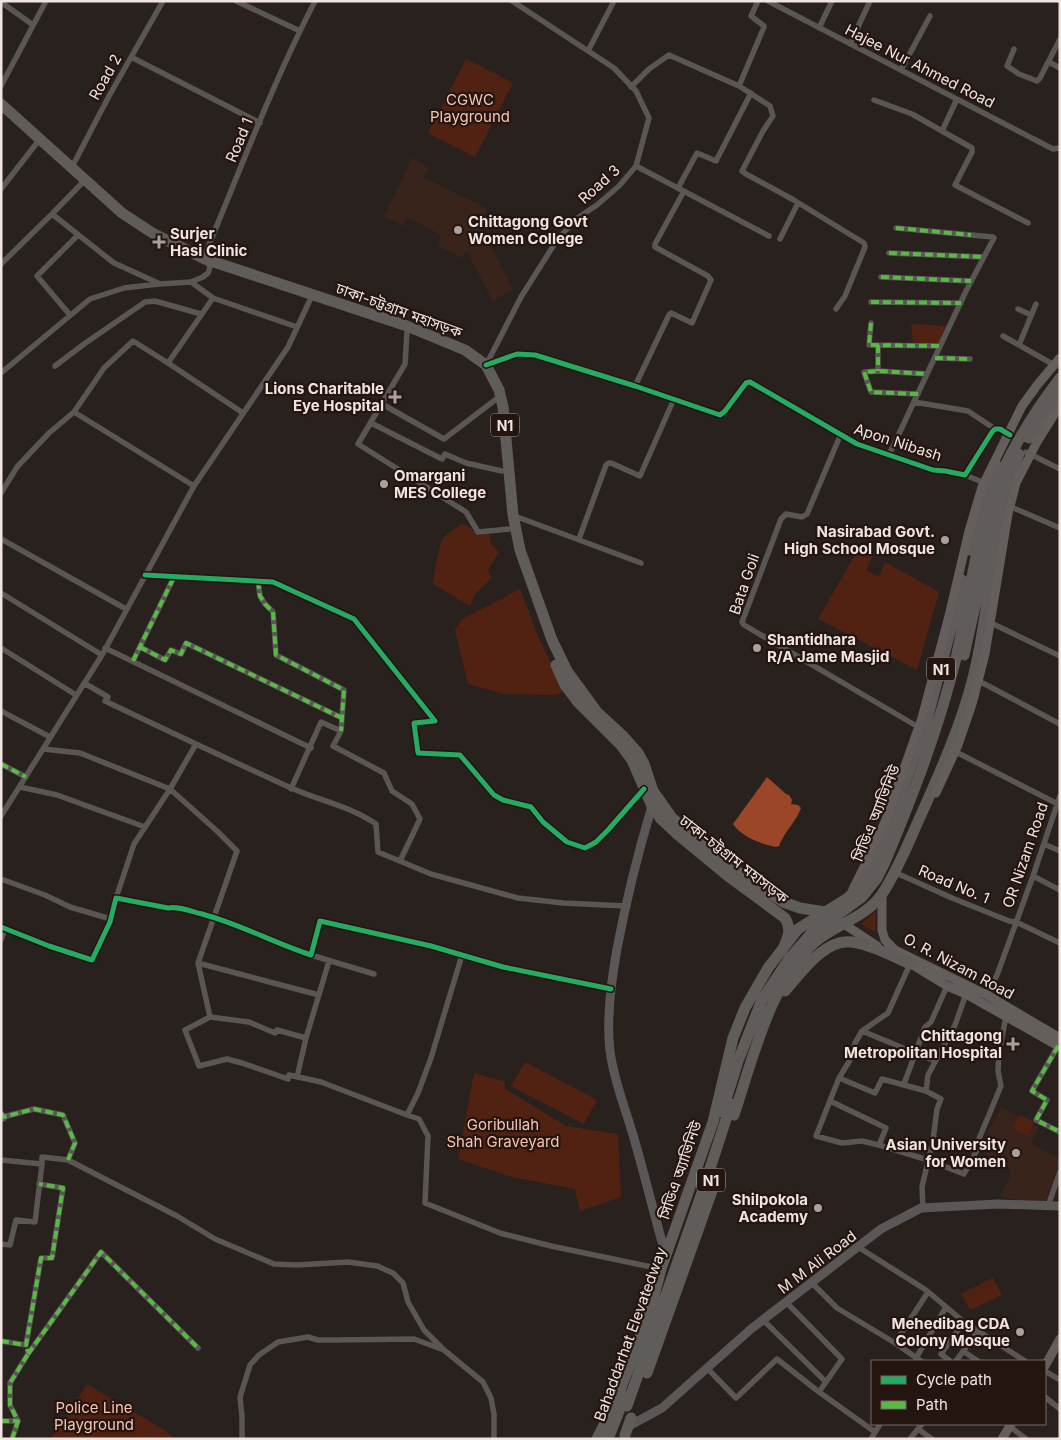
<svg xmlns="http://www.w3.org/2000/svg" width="1061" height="1440" font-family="Inter,'Noto Sans Bengali',sans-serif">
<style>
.built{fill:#39241c}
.green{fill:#512211}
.water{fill:#9b4629}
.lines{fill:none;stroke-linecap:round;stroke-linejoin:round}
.street{stroke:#595654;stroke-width:5.5}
.secondary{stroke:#5b5756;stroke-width:9}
.primary{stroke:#645f5d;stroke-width:9}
.highway{stroke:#605c5a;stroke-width:11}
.primary-bridge{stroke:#645f5d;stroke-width:9}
.highway-bridge{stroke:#605c5a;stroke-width:11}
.quiet{stroke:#58b947;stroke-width:4;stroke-dasharray:8 4;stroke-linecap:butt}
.cycleway-casing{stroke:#241510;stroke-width:8}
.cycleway{stroke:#26ab63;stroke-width:5}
.poi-dot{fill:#aaa09d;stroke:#241510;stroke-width:2}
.labels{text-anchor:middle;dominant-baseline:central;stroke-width:4.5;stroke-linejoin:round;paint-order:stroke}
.shield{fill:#241510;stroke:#b3a6a2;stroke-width:1}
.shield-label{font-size:14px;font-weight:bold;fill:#f0e4e1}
.street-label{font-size:15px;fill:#f0e4e1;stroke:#241510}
.park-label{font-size:15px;fill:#f8c5b3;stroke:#241510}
.poi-label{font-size:15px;font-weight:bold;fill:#f0e4e1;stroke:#241510;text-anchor:end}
</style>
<rect width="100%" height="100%" fill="#29211e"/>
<path class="built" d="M412,158L429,167L424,178L487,208L480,225L513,289L493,302L467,251L462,258L438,246L441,235L408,217L403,226L384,216Z
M1001,1107L1039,1128L1031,1143L1060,1159V1169L1045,1203L1000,1197L1011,1174L1008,1166L979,1150Z"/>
<path class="green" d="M466,59L513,83L475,157L428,133Z
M911,324L946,326L938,344L913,342Z
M461,524L468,526L478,535L489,533L491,544L499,552L488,570L491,578L476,593L470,606L433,584C434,575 439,545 442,540C447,533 455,529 461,524Z
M859,548L873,555L866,570L879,577L885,562L939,592L917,670L818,619Z
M520,589L539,639L565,691L556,695L503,694L468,684L455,630L462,619Z
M876,911L875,932L861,924Z
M525,1062L597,1100L584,1124L511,1086Z
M474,1073L505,1082V1089L566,1126L618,1134L621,1197L580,1211L575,1189L512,1177L458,1159Z
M1020,1115L1034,1122L1028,1135L1013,1128Z
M993,1278L1002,1295L970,1310L961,1294Z
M87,1384L164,1430L175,1439H51Z"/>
<path class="water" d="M767,777L786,794L789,795L792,800L791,804L798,805L801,808C796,822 784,832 779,846L776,847C761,844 742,837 733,824Z"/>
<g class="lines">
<path class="street" d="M236,1L300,31
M768,1L1053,149L1060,148
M1,2L33,25
M819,28L832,1
M850,44L870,1
M1014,49L1007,66L1019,74L1037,81L1040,78L1060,39
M588,51L614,1
M131,57L260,123
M1049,62L1060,68
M901,70L930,16
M1,86L46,1
M739,86L764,27V26L751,16L758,1
M631,87L649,69L669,55L739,86L770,106L773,116L763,131L742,171L746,174L792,199L864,243L865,247L845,296L836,309
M874,100L912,114L972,148V152L955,185L1028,223
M942,131L957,99
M636,166L769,236
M72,167L109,96L163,1
M86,179L52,214L114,263L158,283
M678,188L697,153L716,161L751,93
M1,189L36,144
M780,239L798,203
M889,253L984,257
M1,264L52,214
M881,277L971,281
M191,282L213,298
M871,302L961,303
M1018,309L1031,315
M70,315L37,276L78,235
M871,323L869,345L940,346
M407,332L405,364L358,444L466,512L478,532L509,529
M1003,336L1056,366
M878,345V371
M1019,345L1036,304
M935,358L970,359
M168,363L213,298L297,327
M486,365L517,354L535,355L635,386L720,415L725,411L746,383L750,382L857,444L933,470L945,471L965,475L992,432L995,429H1000L1010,434
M486,365L521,297L557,240L576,219L597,205L619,186L636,166L649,118L636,91L614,68L512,1
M55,366L84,344L145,302L155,301L201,314
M1,373L90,299L124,288L159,284L191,282L203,277L208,273L210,267L205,259L206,252C241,168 273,82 315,1
M635,386L669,315L671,313L692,323L711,280L708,276L655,247V244L684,191
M918,394L871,392L864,372L878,371L927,374
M914,402L968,411L995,429
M382,404L444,439L495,400
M74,412L194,486
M371,423L442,459L445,454L466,463L502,471
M840,436L807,514L802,517L786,514L781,519L742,622L744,625L920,728
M1026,452L1060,469
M889,455L966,291L994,238L993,237L896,228
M965,475L987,484
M1,493L17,467L49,433L74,412L104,368L133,341L168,363L243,413
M1009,506L1060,528
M512,515L641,563
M1,539L126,609
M579,539L606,465L609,463H611L640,476L674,399
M145,575L273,582L354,619L435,721L414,723L418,753L460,755L494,795L503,800L531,807L543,822L567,842L585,848L596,842L608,830L644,789
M258,581L260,596L265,604L273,612L276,655L344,690L341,731
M1,593L102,655
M989,622L1060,656
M140,647L165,660L171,650L181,654L186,643L342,718
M1,648L76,695
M105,648L311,748
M133,661L174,577
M977,680L1060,724
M84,683L108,697L105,701C166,730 227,759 289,787C319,801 348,805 376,824L378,852L431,874L518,898L563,903L626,906
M1,711L50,737
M43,749L80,753L170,789L217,831L237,851L198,963L319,995
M952,750L1060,805
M1,764L26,777
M20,787L57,795L145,827
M291,789L321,722L341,731L333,746L384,773L392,791L412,804L420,819L400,861
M1,816L102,655L194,486L288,347L310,300
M1044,844L1060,851
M894,872L952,898L1009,921L1016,922L1060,943
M1033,876L1060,890
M1,879L45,895L70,907L111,919
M116,898L134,844L170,789L196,744
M1,927L49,946L92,960L110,922L116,898L168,908C179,906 190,911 202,914C240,924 274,943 311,955L320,921L431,946L503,967L611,989
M1,940L5,929
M311,955L374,974
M198,963L210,1017L249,1022L275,1033L277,1030L306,1038
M910,964L888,1013L862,1031L855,1043L850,1060L839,1078L816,1136L842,1143L862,1141L879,1145L928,1160L964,1174L977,1150L976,1146L1001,1086L998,1071L999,1053L1006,1016
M987,995L997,975L1033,876L1060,796
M210,1017L185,1030L199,1066L227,1059L242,1063L288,1079L289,1075L321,1082L407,1115L418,1093L431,1058L462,955
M862,1031L935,1061
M1058,1046L1032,1091L1047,1100L1036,1120L1060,1132
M297,1077L306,1038L329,961
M839,1078L875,1093L882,1079L926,1091L941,1099L937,1109L933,1140L922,1187L923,1207
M904,1084L925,1027L931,1022L947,986
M926,1091L928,1075L955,1025L966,994
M830,1101L886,1128L879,1145
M1,1113L3,1117L34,1109L63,1115L75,1143L68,1160
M407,1115L419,1119L428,1136L425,1203L500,1233L551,1246L661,1269
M1,1160L42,1164V1157L68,1160L177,1216L215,1239L274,1264L297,1265L348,1262L377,1266L393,1273L403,1283L408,1302L424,1330L444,1350
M1048,1206L1060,1172
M1,1244L10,1245L16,1220L35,1222L42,1164
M858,1247L926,1290L964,1322L1025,1361
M812,1283L837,1308L895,1343L921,1361
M763,1320L826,1382
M1,1341L26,1345L41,1258H52L63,1188L39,1184
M895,1343L928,1292
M963,1351L978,1361
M28,1354L101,1252L198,1348
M916,1358L946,1307
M950,1361L941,1354L964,1322
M956,1361L978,1331
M707,1368L736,1398L777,1359L819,1392L842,1359L786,1302
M1045,1371L1060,1380
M819,1392L875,1432
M1045,1397L1060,1409
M1,1421H18
M922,1424L918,1429L932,1439
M1008,1425L1026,1439
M12,1439L18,1421L10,1405V1383L28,1354V1352
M242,1439V1417L240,1397L250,1365L259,1355L278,1342L308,1337L318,1340H335L414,1339L444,1350L483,1382L491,1398L494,1414V1439
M871,1439L880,1424
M910,1439L918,1429"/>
<path class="secondary" d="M652,806C638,853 626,901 617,949C611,982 606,1018 610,1051C614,1083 627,1112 635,1142C646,1180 655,1218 666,1256
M1,1118L3,1117
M627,1427L662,1408L751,1329L881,1229L921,1208L998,1204L1060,1206"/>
<path class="primary" d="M853,889L865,865
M882,895V930L885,940L895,950L987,995L1060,1038
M844,924L877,946
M906,961L947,986L966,994L1060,1047
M1045,1366L1060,1339
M1002,1439L1011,1424"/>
<path class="highway" d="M1,104L122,213L154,234L205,259L407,326L465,350L486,365L499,390L503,407L513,515L520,550L552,640L567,671L597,712L622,735L638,753L644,764L653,791L672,818L732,868L783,902L800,908L825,912
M1029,438L1060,392
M969,550L980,508L996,465
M964,655L994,522L1006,486L1019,454
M556,665L565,685L577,701L620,744L632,760L652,806L661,819L677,834L728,876L785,918C792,930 788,937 783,949
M785,991C801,973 825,938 852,942C872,945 892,956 910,964
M722,1112L738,1061L762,1000L789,959L811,934L862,897L877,878L885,862C913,795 939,728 956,658C967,611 973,561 986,514C1001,464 1029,419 1060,378
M734,1115C753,1058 770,983 815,942C836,924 867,917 882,894C898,870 909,841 921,815C941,770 961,725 973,678C980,651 984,623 988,596C993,567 999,539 1005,510
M647,1373L712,1191
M627,1406L704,1187L731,1104
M597,1439L616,1401L650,1311L661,1269L713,1122L733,1038L745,1008L768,968L798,929L848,898L862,883L876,860L924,731L951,628L962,580
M608,1439L625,1396"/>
<path class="primary-bridge" d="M936,793L958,745L972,704L985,654L1008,514L1016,483L1037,442L1060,405
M865,865L885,822L922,718L949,616L969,531L982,487L1022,406L1038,384L1060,358"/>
<path class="highway-bridge" d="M625,1435L631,1418"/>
<path class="quiet" d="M896,228L971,235
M889,253L984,257
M881,277L971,281
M871,302L961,303
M871,323L869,345L940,346
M878,345V371
M935,358L970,359
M918,394L871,392L864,372L878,371L927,374
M258,581L260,596L265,604L273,612L276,655L344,690L341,731
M140,647L165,660L171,650L181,654L186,643L342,718
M133,661L174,577
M1,764L26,777
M1058,1046L1032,1091L1047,1100L1036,1120L1060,1132
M1,1113L3,1117L34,1109L63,1115L75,1143L68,1160
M1,1341L26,1345L41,1258H52L63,1188L39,1184
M28,1354L101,1252L198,1348
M1,1421H18
M12,1439L18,1421L10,1405V1383L28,1354L27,1349"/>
<defs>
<path id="cycleway" d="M486,365L517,354L535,355L635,386L720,415L725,411L746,383L750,382L857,444L933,470L945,471L965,475L992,432L995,429H1000L1010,435
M145,575L273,582L354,619L435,721L414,723L418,753L460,755L494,795L503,800L531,807L543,822L567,842L585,848L596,842L608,830L644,789
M1,927L49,946L92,960L110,922L116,898L168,908C179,906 190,911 202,914C240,924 274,943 311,955L320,921L431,946L503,967L611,989"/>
</defs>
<use href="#cycleway" class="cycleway-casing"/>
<use href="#cycleway" class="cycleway"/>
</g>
<g class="poi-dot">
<circle cx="458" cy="230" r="5"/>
<path d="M156.5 234.5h5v5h5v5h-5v5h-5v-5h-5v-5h5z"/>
<path d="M392.5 389.5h5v5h5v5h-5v5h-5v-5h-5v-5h5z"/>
<circle cx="384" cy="484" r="5"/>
<circle cx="945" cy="540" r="5"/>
<circle cx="757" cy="648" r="5"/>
<path d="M1010.5 1036.5h5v5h5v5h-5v5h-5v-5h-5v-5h5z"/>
<circle cx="1016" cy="1153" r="5"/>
<circle cx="818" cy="1208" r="5"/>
<circle cx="1020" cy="1332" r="5"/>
</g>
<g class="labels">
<g class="shield">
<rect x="491" y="413.5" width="28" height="23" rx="4"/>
<rect x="927" y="657.5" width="28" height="23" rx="4"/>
<rect x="697" y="1168.5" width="28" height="23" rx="4"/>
</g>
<g class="shield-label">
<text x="505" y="425">N1</text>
<text x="941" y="669">N1</text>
<text x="711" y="1180">N1</text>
</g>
<g class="street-label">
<text transform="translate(920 66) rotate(27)">Hajee Nur Ahmed Road</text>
<text transform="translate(105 77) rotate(-61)">Road 2</text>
<text transform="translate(239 140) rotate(-67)">Road 1</text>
<text transform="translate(599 184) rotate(-42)">Road 3</text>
<text transform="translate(399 310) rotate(20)">ঢাকা-চট্টগ্রাম মহাসড়ক</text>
<text transform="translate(898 442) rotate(18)">Apon Nibash</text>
<text transform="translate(744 584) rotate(-71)">Bata Goli</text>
<text transform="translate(876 813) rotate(-68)">সিডিএ অ্যাভিনিউ</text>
<text transform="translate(1025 855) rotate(-71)">OR Nizam Road</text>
<text transform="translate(734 859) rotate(38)">ঢাকা-চট্টগ্রাম মহাসড়ক</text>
<text transform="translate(954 884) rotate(23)">Road No. 1</text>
<text transform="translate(959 966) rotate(28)">O. R. Nizam Road</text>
<text transform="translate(680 1170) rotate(-71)">সিডিএ অ্যাভিনিউ</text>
<text transform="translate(817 1262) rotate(-37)">M M Ali Road</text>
<text transform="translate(630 1334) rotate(-70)">Bahaddarhat Elevatedway</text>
</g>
<g class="park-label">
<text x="470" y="99">CGWC<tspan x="470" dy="17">Playground</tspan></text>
<text x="503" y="1124">Goribullah<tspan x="503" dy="17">Shah Graveyard</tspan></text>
<text x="94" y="1407">Police Line<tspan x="94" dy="17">Playground</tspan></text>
</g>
<g class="poi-label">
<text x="468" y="221" text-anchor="start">Chittagong Govt<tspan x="468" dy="17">Women College</tspan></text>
<text x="170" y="233" text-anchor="start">Surjer<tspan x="170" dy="17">Hasi Clinic</tspan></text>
<text x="384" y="388">Lions Charitable<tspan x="384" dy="17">Eye Hospital</tspan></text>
<text x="394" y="475" text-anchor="start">Omargani<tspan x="394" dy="17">MES College</tspan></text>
<text x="935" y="531">Nasirabad Govt.<tspan x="935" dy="17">High School Mosque</tspan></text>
<text x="767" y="639" text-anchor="start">Shantidhara<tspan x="767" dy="17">R/A Jame Masjid</tspan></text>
<text x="1002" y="1035">Chittagong<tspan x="1002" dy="17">Metropolitan Hospital</tspan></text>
<text x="1006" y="1144">Asian University<tspan x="1006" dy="17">for Women</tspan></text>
<text x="808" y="1199">Shilpokola<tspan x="808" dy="17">Academy</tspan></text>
<text x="1010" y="1323">Mehedibag CDA<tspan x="1010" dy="17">Colony Mosque</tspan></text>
</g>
</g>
<rect width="1061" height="1440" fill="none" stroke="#f0e4e1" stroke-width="5"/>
<rect x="871" y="1360" width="175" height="65" fill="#241510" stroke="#766864"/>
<rect x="881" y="1376" width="25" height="8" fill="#26ab63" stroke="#766864"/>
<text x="916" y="1385" font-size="15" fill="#f0e4e1">Cycle path</text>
<rect x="881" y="1401" width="25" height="8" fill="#58b947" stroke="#766864"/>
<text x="916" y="1410" font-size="15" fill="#f0e4e1">Path</text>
</svg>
